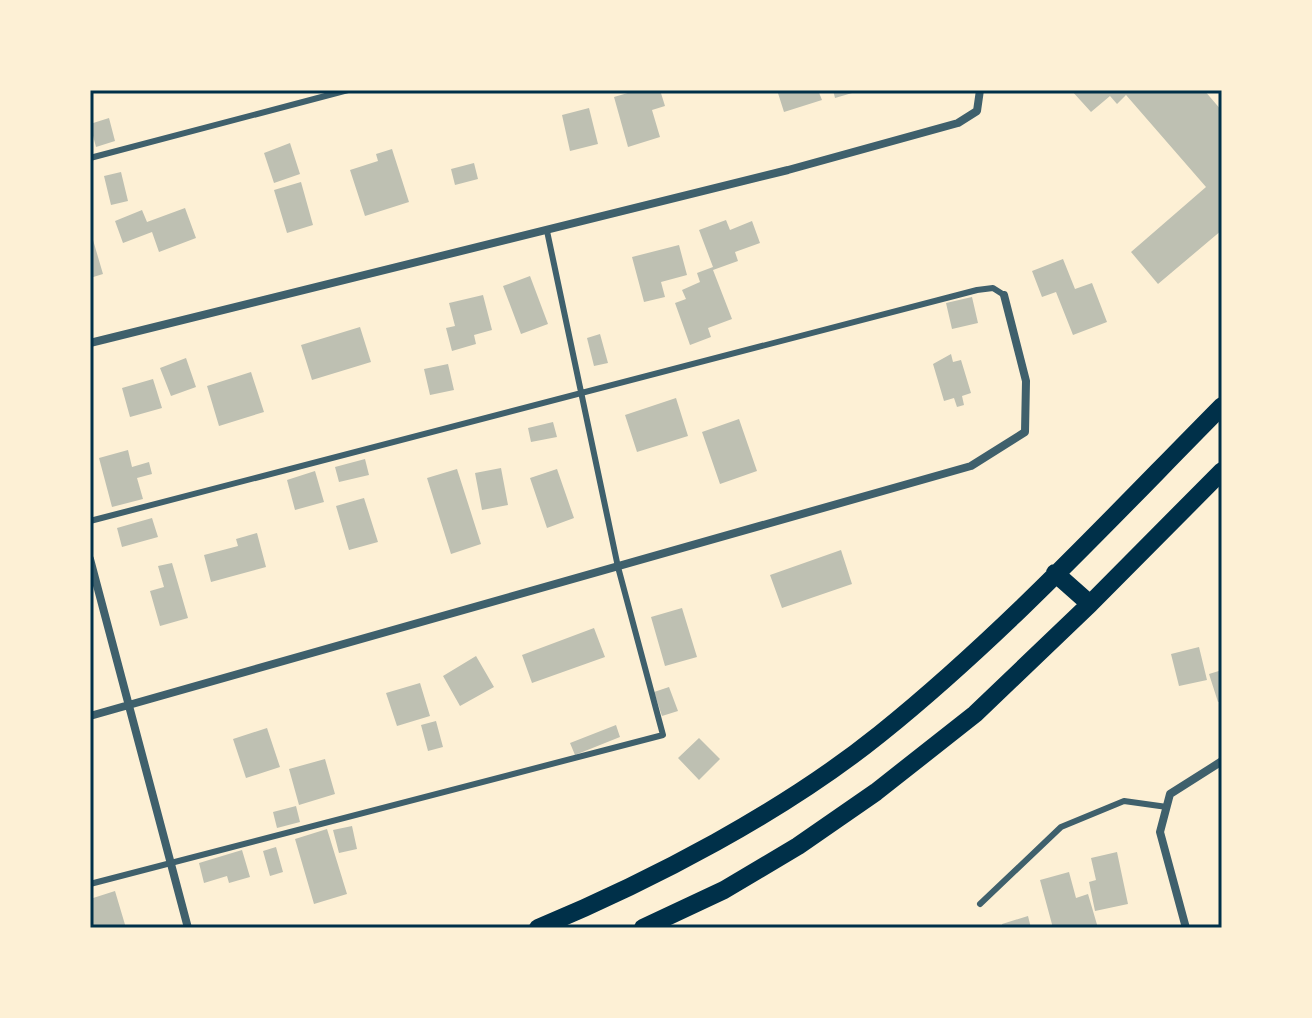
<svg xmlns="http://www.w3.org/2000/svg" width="1312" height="1018" font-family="Lora,serif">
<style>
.building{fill:#bec0b2}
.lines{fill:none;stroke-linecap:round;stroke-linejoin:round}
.service{stroke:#3f606c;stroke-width:6}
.minor{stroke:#3f606c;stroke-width:8}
.trunk{stroke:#003049;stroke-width:18}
.neatline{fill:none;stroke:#003049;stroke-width:3}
</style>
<rect width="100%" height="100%" fill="#fdf0d5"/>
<path class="building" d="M638,90H660L665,106L652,110L660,137L628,147L614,97Z
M777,90H818L822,100L784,112Z
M833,90H859V91L835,98Z
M1071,90H1204L1222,111V230L1158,284L1131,252L1206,187L1126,95L1117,104L1110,96L1091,112Z
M589,108L598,144L570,151L562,115Z
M109,118L115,141L96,147L90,124Z
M290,143L300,174L274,183L264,153Z
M392,149L409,202L365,216L350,170L378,161L376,154Z
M474,163L478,179L455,185L451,169Z
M121,172L128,201L111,205L104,176Z
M301,182L313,225L287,233L274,190Z
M185,208L196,238L159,252L152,232L123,243L115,221L142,210L147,222Z
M726,220L730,230L752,221L760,243L735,252L738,261L713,270L732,319L708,328L711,337L690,345L675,303L686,299L682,290L700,282L697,273L713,267L699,230Z
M93,240L103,274L90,278V241Z
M679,245L687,275L661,282L665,297L644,302L632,257Z
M1063,259L1075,289L1092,283L1107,322L1073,335L1056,292L1042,297L1032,271Z
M530,276L548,324L521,334L503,286Z
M483,295L492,330L474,335L476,344L452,351L446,328L455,326L449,303Z
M972,297L978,323L952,329L946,303Z
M360,327L371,362L312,380L301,345Z
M600,334L608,363L594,366L587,338Z
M951,354L953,362L961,360L971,393L962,396L964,405L957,407L954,398L944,401L933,364Z
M186,358L196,387L171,396L160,368Z
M448,364L454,390L430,395L424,369Z
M251,372L264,412L219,426L207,386Z
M153,379L162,408L130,417L122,388Z
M676,398L688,436L637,452L625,415Z
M739,419L757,471L720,484L702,432Z
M553,422L557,437L531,442L528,428Z
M128,450L132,467L149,462L152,474L137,478L143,499L112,507L99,458Z
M365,459L369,475L339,482L335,467Z
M501,468L508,505L482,510L475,473Z
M457,469L481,544L451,554L427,478Z
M557,469L574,518L547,528L530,478Z
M315,471L324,502L295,510L287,480Z
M364,498L378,542L349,550L336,506Z
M152,518L158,537L122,547L117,528Z
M257,533L266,567L211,582L204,555L238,546L236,539Z
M841,550L852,584L782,608L770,575Z
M172,563L188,618L160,626L150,591L164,587L158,566Z
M682,608L697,657L665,666L651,617Z
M594,628L605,657L532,683L522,655Z
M1199,647L1207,680L1179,686L1171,654Z
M476,656L494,687L460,706L443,676Z
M1222,670V701L1218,702L1209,674Z
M420,683L430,716L397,726L386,693Z
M669,687L678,711L662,716L654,692Z
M436,721L443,747L428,751L421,725Z
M616,725L620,737L575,755L570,743Z
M267,728L280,767L246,778L233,739Z
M699,738L720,759L699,780L678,758Z
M325,759L335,794L299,805L289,769Z
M296,806L300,822L277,828L273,812Z
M352,826L357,849L339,853L333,830Z
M327,829L347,894L314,904L295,839Z
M276,847L283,872L270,876L263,851Z
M242,850L250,877L229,883L227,876L204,883L199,863Z
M1117,852L1128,904L1095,911L1089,882L1096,880L1091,858Z
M1069,872L1076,898L1088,894L1098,928H1053L1040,880Z
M115,891L126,928H90V899Z
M1028,916L1031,928H1003L1002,924Z"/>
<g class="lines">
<path class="service" d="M90,158L348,90
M90,521L977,290L993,288L1004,295
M90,884L663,735L618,567L547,231
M980,904L1061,827L1124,801L1167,807"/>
<path class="minor" d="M90,343L788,170L958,123L977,111L980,90
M90,559L188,928
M90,716L971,466L1025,432L1026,381L1004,295
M1186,928L1160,832L1170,794L1222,761"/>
<path class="trunk" d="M1055,573L1090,604
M538,928C653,880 783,812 880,734C1003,635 1111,518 1222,406
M643,928L724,890L798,846L876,792L975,714L1090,604L1222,471"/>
</g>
<rect width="1312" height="1018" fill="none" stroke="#fdf0d5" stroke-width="184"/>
<rect x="92" y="92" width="1128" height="834" class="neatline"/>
</svg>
